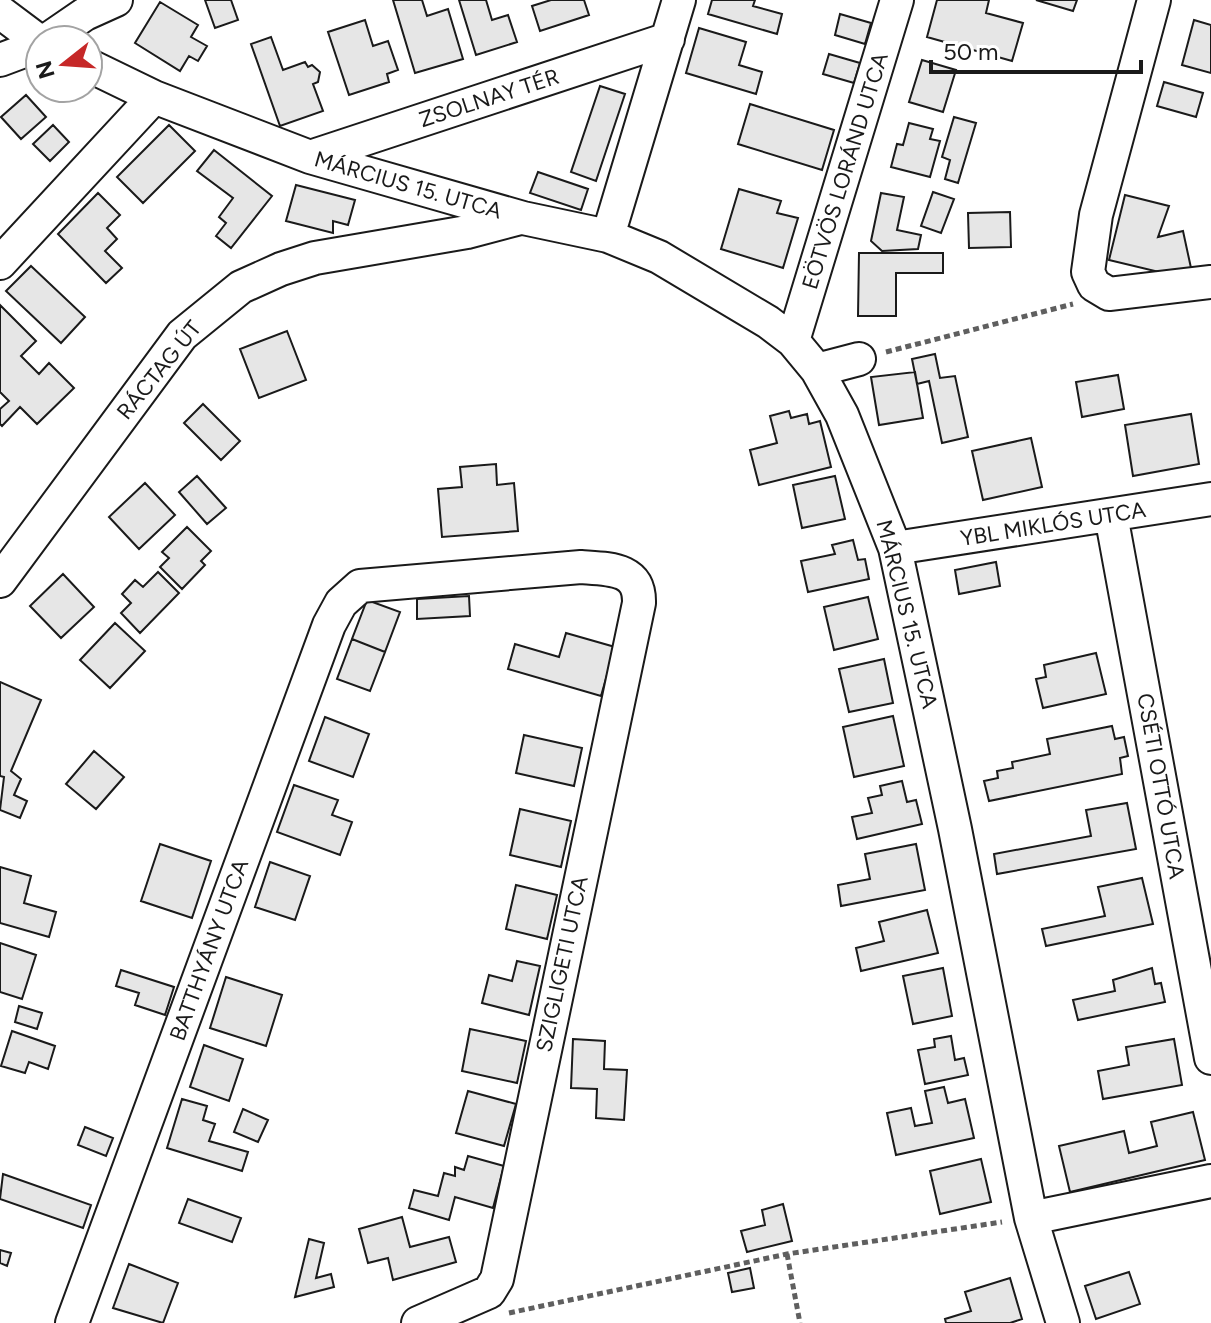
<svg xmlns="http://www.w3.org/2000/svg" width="1211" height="1323" font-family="Figtree,sans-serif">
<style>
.building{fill:#e6e6e6;stroke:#1a1a1a;stroke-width:2}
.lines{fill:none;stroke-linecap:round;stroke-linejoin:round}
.minor-casing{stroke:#1a1a1a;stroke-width:36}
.path{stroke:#5f5f5f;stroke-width:5;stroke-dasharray:6 4;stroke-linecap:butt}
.minor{stroke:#fff;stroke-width:32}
.labels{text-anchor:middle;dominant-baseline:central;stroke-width:6;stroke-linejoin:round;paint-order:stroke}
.street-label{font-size:22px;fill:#1a1a1a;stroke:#fff}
</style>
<rect width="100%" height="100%" fill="#fff"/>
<path class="building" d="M205,0H231L238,20L215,28Z
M393,0H422L427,16L448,9L463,59L415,73Z
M459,0H486L492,20L508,15L517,42L476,55Z
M551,0H584L589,15L540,31L532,6Z
M712,0H755L753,6L782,14L777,34L708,14Z
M937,0H989L986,13L1023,23L1012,61L927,37Z
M1036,0H1077L1073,11Z
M160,2L198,25L191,37L207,46L198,61L189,56L180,71L135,43Z
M840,14L871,23L865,44L835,35Z
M365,20L373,46L388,41L398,70L387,74L389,82L349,95L328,32Z
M1194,20L1211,25V73L1182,65Z
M699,28L746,42L739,65L762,72L756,94L686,73Z
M271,37L283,70L305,62L308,67L312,65L320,72L318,82L313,84L323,111L280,126L251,44Z
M829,54L860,63L854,83L823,74Z
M922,60L956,70L943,112L909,102Z
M1164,82L1203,93L1196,117L1157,106Z
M600,86L625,94L596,181L571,172Z
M26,95L46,117L21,139L1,117Z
M750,104L834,130L822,170L738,144Z
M954,117L976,123L958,183L945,179L950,160L942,157Z
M909,123L933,129L930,139L940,141L930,177L891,167L897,144L903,145Z
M53,125L69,142L50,161L33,144Z
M169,125L195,151L143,203L117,177Z
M214,150L272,196L231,248L216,236L226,223L219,217L233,198L197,171Z
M538,172L588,189L581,210L530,193Z
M296,185L355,200L348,225L333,221V233L286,221Z
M739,189L781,201L777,213L798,218L783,268L721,249Z
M933,192L954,199L941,233L921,226Z
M98,193L120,215L107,228L117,239L105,251L122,268L106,283L58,234Z
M881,193L904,197L897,230L921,235L918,249L882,251L871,241Z
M1125,195L1169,206L1158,237L1183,231L1191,268L1159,272L1109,260Z
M1010,212L1011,247L969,248L968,213Z
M859,253H943V273H896V316H858Z
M31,266L85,317L61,343L6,291Z
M0,305L36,341L21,356L39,374L49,363L74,388L37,424L20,407L2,426L0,424V409L9,401L0,392Z
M287,331L306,380L259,398L240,349Z
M935,354L940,378L955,376L968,437L942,443L929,381L917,384L912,359Z
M915,372L923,418L879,425L871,377Z
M1118,375L1124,409L1082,417L1076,382Z
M203,404L240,441L221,460L184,423Z
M789,411L791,418L807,414L809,424L820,421L831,467L759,485L750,450L777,443L770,416Z
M1191,414L1199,464L1133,476L1125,425Z
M1031,438L1042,487L983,500L972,451Z
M496,464L497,485L514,483L518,531L442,537L438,489L462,487L460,467Z
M197,476L226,508L207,524L179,492Z
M835,476L845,519L802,528L793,485Z
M145,483L175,515L139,549L109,517Z
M187,527L211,551L201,561L205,565L182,589L160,567L169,558L162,552Z
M853,540L858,560L865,559L869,579L808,592L801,561L835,554L832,545Z
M996,562L1000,586L959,594L955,570Z
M158,572L179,593L140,633L121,613L131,603L122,594L135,580L143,587Z
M63,574L94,607L61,638L30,606Z
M469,596L470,616L417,619V599Z
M868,597L878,639L834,650L824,607Z
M367,600L400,612L385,652L352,639Z
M115,623L145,651L110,688L80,660Z
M566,633L615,647L601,696L508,669L515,644L559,657Z
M352,639L385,652L370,691L337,679Z
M1096,653L1106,694L1043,708L1036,679L1046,677L1044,665Z
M884,659L893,703L849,712L839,669Z
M0,682L41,700L11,771L21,779L14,795L27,801L20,818L0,810L4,777L0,776Z
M893,716L904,766L854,777L843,727Z
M325,717L369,734L353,777L309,761Z
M1112,726L1115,739L1124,737L1128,756L1120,758L1122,774L989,801L984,781L998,778L997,771L1013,768L1012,762L1050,754L1047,739Z
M524,735L582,748L574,786L516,773Z
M94,751L124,777L96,809L66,784Z
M902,781L907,802L916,800L922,824L857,839L852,817L872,813L868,798L882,795L880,786Z
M294,785L338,800L332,815L352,822L340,855L277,832Z
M1127,803L1136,849L997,874L994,854L1091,836L1086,810Z
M520,809L571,821L561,867L510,855Z
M160,844L211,861L192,918L141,901Z
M916,844L925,890L841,906L838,885L870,879L865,854Z
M270,862L310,876L295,920L255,907Z
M0,867L31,876L24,903L56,912L49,937L0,923Z
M1142,878L1153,924L1046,946L1042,929L1105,916L1098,887Z
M516,885L557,895L547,939L506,929Z
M927,910L938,953L861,971L856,948L884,941L879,922Z
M0,943L36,955L22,999L0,992Z
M517,961L540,966L529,1015L482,1003L489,975L512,981Z
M943,968L952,1016L913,1024L903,976Z
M1152,968L1155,984L1161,983L1165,1002L1078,1020L1073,1000L1115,991L1113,980Z
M121,970L174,987L165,1015L135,1005L139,993L116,986Z
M226,977L282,995L266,1046L210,1028Z
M19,1006L42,1013L37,1029L15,1022Z
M470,1029L526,1041L517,1083L462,1071Z
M12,1031L55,1046L48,1069L29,1062L25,1073L1,1066Z
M951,1036L955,1060L964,1058L968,1075L925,1084L918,1050L935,1047L934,1039Z
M573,1039L605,1041L604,1069L627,1070L624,1120L596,1118L597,1089L571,1088Z
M1174,1039L1182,1085L1103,1099L1098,1071L1129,1065L1126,1047Z
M204,1045L243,1059L229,1101L190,1087Z
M944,1087L948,1103L965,1099L974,1138L896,1155L887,1113L911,1108L915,1126L932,1123L925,1091Z
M468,1091L516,1104L504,1146L456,1133Z
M182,1099L207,1106L203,1120L215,1124L209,1141L248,1152L242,1171L167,1148Z
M243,1109L268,1120L258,1142L234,1132Z
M1193,1112L1205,1160L1070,1192L1059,1146L1124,1131L1129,1153L1157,1146L1151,1122Z
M85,1127L113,1138L106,1156L78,1145Z
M468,1156L504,1166L493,1208L455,1197L449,1220L409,1208L414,1190L438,1196L444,1173L455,1176V1167L464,1170Z
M981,1159L991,1202L940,1214L930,1171Z
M3,1174L91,1205L83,1228L0,1199Z
M188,1199L241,1218L232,1242L179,1223Z
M783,1204L792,1241L747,1252L741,1231L765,1225L762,1210Z
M402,1217L410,1247L449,1237L456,1262L393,1280L388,1258L368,1263L359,1229Z
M309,1239L324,1243L316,1278L331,1274L334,1287L295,1297Z
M0,1250L11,1253L7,1266L0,1263Z
M129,1264L178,1283L163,1323L113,1308Z
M750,1268L754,1288L732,1292L728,1273Z
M1129,1272L1140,1304L1096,1319L1085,1286Z
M1010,1278L1022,1319L1010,1323H946L945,1319L971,1311L965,1292Z"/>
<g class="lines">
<defs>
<path id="minor" d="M1154,0L1096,215L1088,272L1094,285L1109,294L1211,282
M0,12L40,42
M47,40L85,14L116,0
M0,60L40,45
M88,65L154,97L310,157L523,218L608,236L659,257L768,322L793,341L817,370L842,415L895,548L955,829L1031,1218L1063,1323
M310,157L668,39
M608,236L679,0
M0,263L154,97
M793,341L897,0
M817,370L859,359
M1111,515L1211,1058
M895,548L1211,499
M0,581L182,335L241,287L281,269L315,258L467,232L520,218
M1031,1218L1211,1181
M72,1323L329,625L341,603L360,586L581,567C610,569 640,568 639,603L497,1279L489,1292L418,1323"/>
</defs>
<use href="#minor" class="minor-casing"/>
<path class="path" d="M886,352L1073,304
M787,1254L800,1323
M509,1313L787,1254L1002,1222"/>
<use href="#minor" class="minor"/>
</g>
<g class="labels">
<g class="street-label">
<text transform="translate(489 98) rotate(-18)">ZSOLNAY TÉR</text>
<text transform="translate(845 171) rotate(-73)">EÖTVÖS LORÁND UTCA</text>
<text transform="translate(408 185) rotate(16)">MÁRCIUS 15. UTCA</text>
<text transform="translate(159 370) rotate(-51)">RÁCTAG ÚT</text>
<text transform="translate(1053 524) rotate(-9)">YBL MIKLÓS UTCA</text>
<text transform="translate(907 614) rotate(76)">MÁRCIUS 15. UTCA</text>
<text transform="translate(1161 786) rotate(80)">CSÉTI OTTÓ UTCA</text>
<text transform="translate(209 950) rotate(-70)">BATTHYÁNY UTCA</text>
<text transform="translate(562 964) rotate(-78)">SZIGLIGETI UTCA</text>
</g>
</g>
<g transform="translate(64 64) rotate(253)"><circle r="38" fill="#ffffff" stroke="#a3a3a3" stroke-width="2"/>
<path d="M0-6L14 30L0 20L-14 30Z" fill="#c62828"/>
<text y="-12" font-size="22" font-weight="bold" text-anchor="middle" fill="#1a1a1a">N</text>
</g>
<path d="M931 60v12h210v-12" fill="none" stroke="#1a1a1a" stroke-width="4"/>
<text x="943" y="60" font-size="24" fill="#1a1a1a" stroke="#ffffff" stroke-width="6" paint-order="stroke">50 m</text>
</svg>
